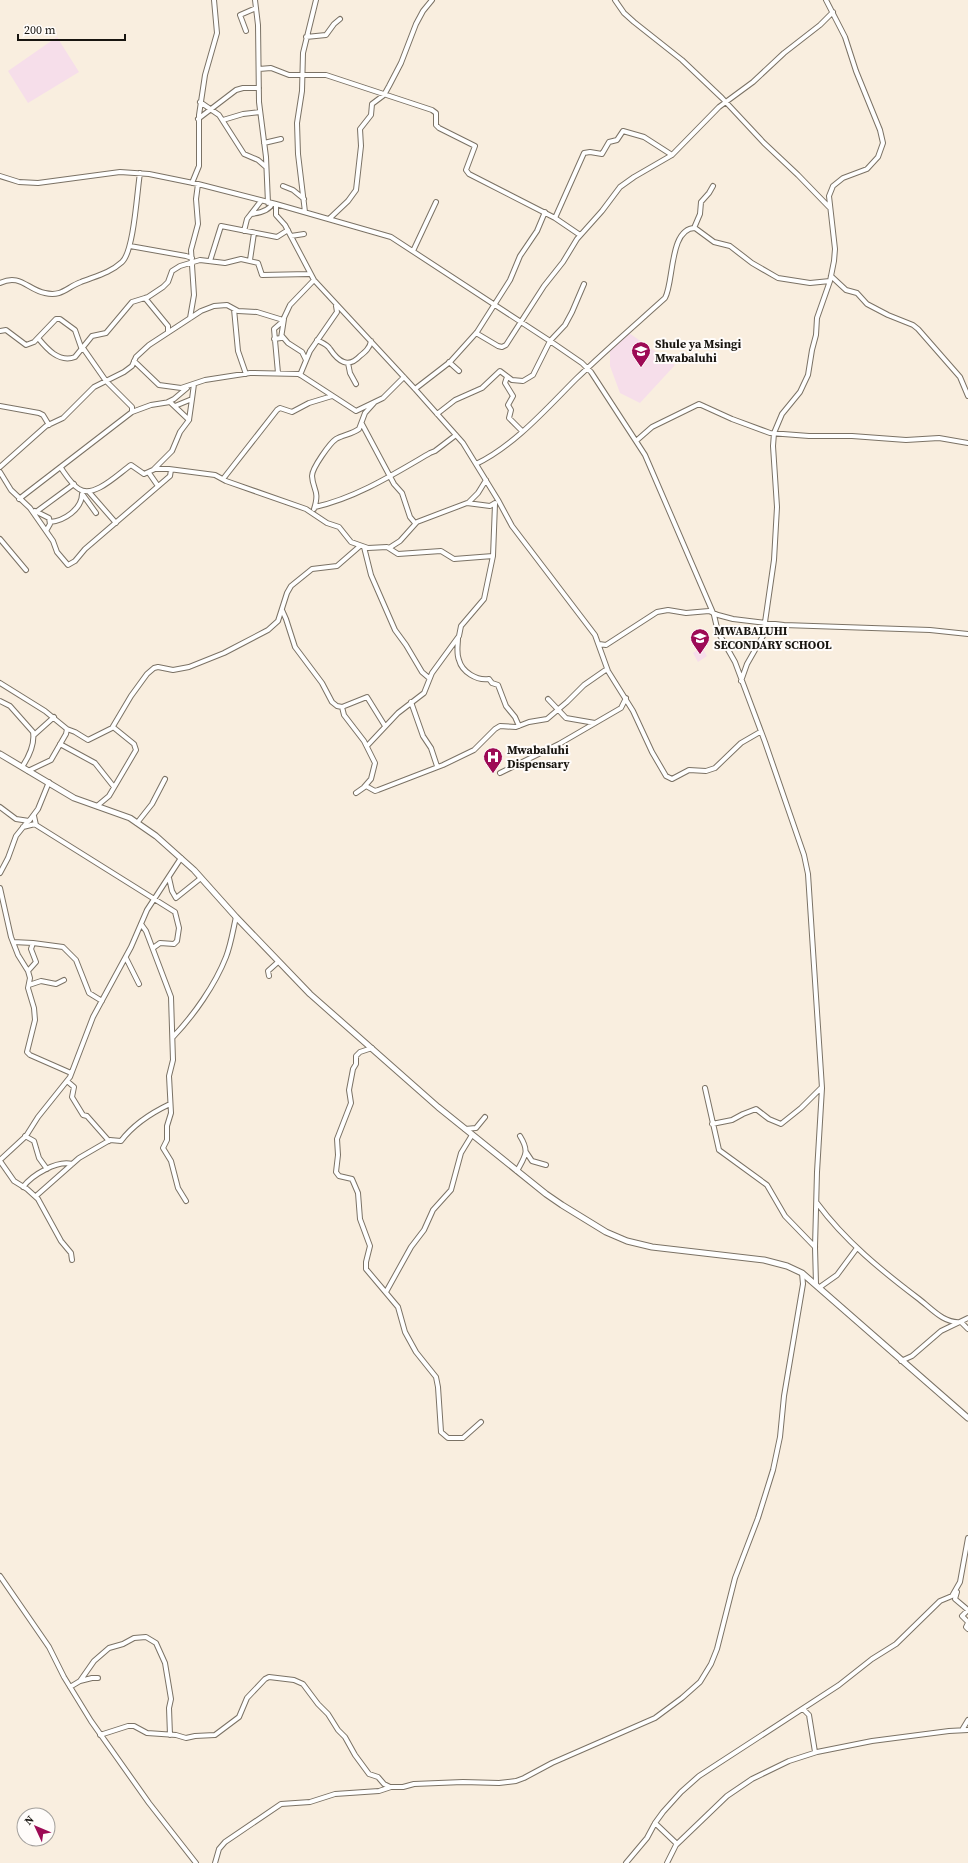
<svg xmlns="http://www.w3.org/2000/svg" width="968" height="1863" font-family="'Source Serif 4',serif">
<style>
.education{fill:#f6deea}
.lines{fill:none;stroke-linecap:round;stroke-linejoin:round}
.minor-casing{stroke:#7b7265;stroke-width:6}
.tertiary-casing{stroke:#7b7265;stroke-width:7}
.minor{stroke:#fff;stroke-width:4}
.tertiary{stroke:#fff;stroke-width:5}
.labels{text-anchor:middle;dominant-baseline:central;stroke-width:4;stroke-linejoin:round;paint-order:stroke}
.poi-label{font-size:12px;font-weight:bold;fill:#181510;stroke:#fffcfa;text-anchor:start}
</style>
<rect width="100%" height="100%" fill="#f9eedf"/>
<path class="education" d="M57,37L79,72L28,103L8,71Z
M629,333L675,365L640,403L620,393L610,366V347Z
M702,647L707,656L698,662L693,653Z"/>
<g class="lines">
<defs>
<path id="minor" d="M255,0L258,25L259,102L266,157L268,203
M615,0L624,13L634,22L682,60L722,98L764,143L798,175L829,207
M246,31L240,15L256,8
M306,37L326,35L334,24L340,19
M259,69L271,68L289,75H326L432,110L436,113V125L439,128L475,146L466,170L469,174L555,218L580,235
M200,102L219,115L244,154L258,160L266,167
M198,119L236,90L243,88H259
M223,120L243,114L260,112
M264,143L281,139
M0,176L19,182L38,183L120,172L149,174L198,184L276,204L391,237L550,341L582,363L591,372L645,455L714,615L718,632L735,662L765,742L804,855L808,874L822,1088L817,1172L815,1247L816,1284
M192,183L199,166V115L205,75L217,33L214,0
M283,186L293,190L304,199
M276,204V215L285,225L314,280L415,389L463,443L498,500L512,526L595,635L608,671L633,711L652,752L666,776L672,779L689,770L706,771L715,768L741,743L760,732
M305,212L298,154L297,123L302,91L303,53L316,0
M251,214C259,213 269,211 272,204
M555,218L584,153L590,152L602,154L609,142L617,140L623,131L644,137L672,155
M329,219L348,201L356,190L361,146L360,129L371,115L372,104L384,95L389,86L401,63L416,24L423,11L432,0
M694,228L700,214L701,202L709,193L713,186
M244,231L247,219L261,201
M291,236L304,234
M130,246L186,256L192,258
M413,251L436,202
M250,260L254,233
M210,261L221,226L277,237L288,230
M831,276L846,290L857,293L867,304L888,315L913,325L918,329L960,377L968,396
M0,283C20,273 28,290 45,293C62,297 67,287 81,282C96,276 110,273 122,262C134,251 137,191 140,173
M145,298L168,326V332
M234,309L238,351L246,374
M190,318L194,295L191,250L198,224L196,199L198,184
M0,331L6,330L26,345L34,342L56,319H60L75,330L82,350
M476,333L498,346L502,347L506,345L544,286L563,262L577,239L602,211L620,187L634,177L672,155L719,107L753,82L784,53L820,25L833,12
M282,336L288,343L302,352L306,360
M38,338C47,349 59,363 75,357L92,336L106,333L132,302L148,297L163,287L168,282L172,271L180,266L200,260L225,263L241,259L258,263L262,275L309,274
M274,339L281,338L284,319
M317,340C321,342 328,345 330,349C338,361 348,369 360,356C365,352 370,348 371,341
M134,361L159,385L181,388L205,380L250,373L299,374L356,411L383,398L404,377
M449,362L459,371
M348,363L350,373L356,384
M278,373L274,329L282,322L290,305L314,280
M300,375L310,351L337,312L336,306
M507,377L505,383L513,396L508,405L511,410L509,418L522,431
M415,389L450,362L477,332L510,280L520,256L537,231L545,212
M168,402L174,399L187,388
M0,406L39,413L43,415L49,425
M175,406L192,399L194,384
M132,412L151,405L170,402L189,420
M437,414L455,400L482,388L500,371L512,380L523,381L533,375L550,341L565,325L572,312L584,284
M362,424L394,484L402,493L410,517L415,523
M636,441L652,427L699,404L732,419L770,433L809,436H852L906,440L939,438L968,443
M476,464C514,446 547,408 576,379C605,351 635,325 665,298C674,283 669,228 695,228L714,242L730,246L752,263L778,278L810,283L830,281
M0,467L46,426L63,418L94,387L124,372L132,366L136,357L149,345L201,311L214,306L227,305L238,311L257,312L283,320
M61,468C66,475 72,485 79,489C94,499 119,473 131,465L144,474L155,469H169L215,475L226,481L306,509L327,523L339,527L351,542L368,548L387,547L398,554L441,551L454,559L493,556
M154,469L172,451L180,432L189,420L192,399
M0,472L11,490L30,508L53,541L57,552L68,565L75,561L85,549L170,476L171,470
M149,473L158,486
M223,479L277,410L280,408L292,412L309,403L332,396
M89,492L116,523
M83,495L96,513
M19,499L132,412V407L106,381L83,348
M469,502L478,493L486,480
M315,507C356,498 394,474 430,453L435,451L456,435
M314,509C320,490 313,491 312,476C312,468 330,443 336,439C343,435 352,434 359,429L365,413L374,403
M35,511L49,518L50,524L46,531
M36,512L74,484
M50,522C64,521 82,509 82,494
M0,539L26,570
M364,547L371,575L395,630L406,645L422,672L429,678
M389,548L400,541L417,522L467,503L490,506L495,503
M282,610L286,619L295,647L322,683L332,702L337,706L342,707L367,697L385,726
M458,638C458,645 456,653 459,660C462,672 477,681 489,679L492,683L498,685L506,706L515,717L519,726
M599,644L606,645L657,612L668,610L686,613L709,611L718,615L733,619L784,625L930,630L968,634
M741,681L747,664L763,636L774,560L777,507L773,446L774,433L782,414L800,392L808,375L812,350L816,335L817,318L830,281L834,261L835,249L829,196L833,186L843,178L867,169L878,157L883,143L880,130L856,71L845,37L826,0
M0,683L45,711L67,729L66,734L51,760L28,771
M548,699L566,718L595,723
M0,701L10,706L33,732C35,744 28,758 22,767
M411,702L423,736L431,748L437,766
M342,707L344,715L364,741L375,763L371,779L364,787
M67,729L75,732L88,740L112,728L131,696L147,674L154,668L158,667L173,670L189,667L224,653L268,630L278,621L287,593L291,586L312,569L337,566L360,546
M34,735L54,717
M60,744L95,763L114,787
M367,746L398,713L424,693L432,673L459,636L461,626L484,599L493,556L495,504
M500,773L559,744L621,708L626,698
M356,793L366,786L375,791L378,790L443,765L474,750L495,729L500,726L516,727L529,722L547,719L567,702L584,685L607,669
M97,806L109,796L136,750L134,744L113,727
M0,807L16,819L29,821L38,809L49,782
M34,816L36,825L175,912L179,928L177,941L174,944L160,943L153,948
M137,823L152,804L165,779
M23,827L35,824
M0,873L8,858L16,836L28,821
M169,878L172,891L176,898L201,878
M0,888L11,937L18,955L28,971L30,978L28,988L34,1008L35,1020L27,1052L30,1055L71,1073
M141,924L146,931L171,997L173,1060L169,1076L171,1113L167,1126V1140L163,1148L171,1161L178,1188L186,1201
M13,942L33,943L31,949L36,962L28,971
M33,943L63,947L76,960L89,993L102,1001
M126,958L139,984
M269,976L268,971L278,962
M29,985L41,981L56,984L64,980
M173,1037C194,1015 215,985 226,957C231,944 233,930 236,917
M372,1048L360,1052L356,1056V1064L353,1069L349,1090L351,1103L337,1139L338,1155L336,1172L339,1176L352,1179L358,1193L360,1219L370,1246L366,1262V1269L398,1307L405,1332L416,1352L436,1377L438,1387L441,1432L448,1438H463L481,1422
M67,1081L74,1087L72,1097L83,1115L87,1116L109,1141
M705,1088L719,1150L767,1185L785,1216L815,1247
M712,1124L732,1120L743,1114L756,1109L769,1119L781,1124L801,1108L821,1088
M465,1129L476,1128L485,1117
M25,1136L34,1141L39,1158L47,1169
M526,1152L532,1161L546,1165
M0,1160L26,1136L38,1117L70,1077L93,1017L131,947L147,910L181,858
M0,1161L14,1181L27,1189L38,1199L61,1241L71,1253L72,1260
M517,1171C525,1156 530,1152 520,1136
M23,1187C32,1175 57,1160 72,1164
M36,1196L79,1158L110,1140L121,1141C133,1125 151,1113 170,1104
M817,1203C845,1241 882,1271 919,1299C931,1308 944,1324 961,1322L968,1329
M820,1287L837,1275L857,1248
M386,1292L411,1247L424,1230L433,1210L451,1190L461,1153L472,1135
M901,1361L912,1356L941,1331L968,1318
M0,1576L49,1647L64,1677L91,1721L149,1803L196,1863
M957,1592L955,1599L968,1610L962,1616L968,1622
M968,1623L966,1627L968,1629
M80,1681L92,1678H98
M70,1687L80,1681L94,1661L109,1648L123,1644L134,1638L146,1637L156,1643L165,1663L171,1699L169,1708L170,1735
M803,1709L809,1715L815,1752
M962,1730L968,1720
M100,1735L128,1726H134L147,1733L176,1735L186,1738L195,1736L215,1735L239,1717L247,1698L265,1679L269,1677L294,1680L303,1684L318,1704L328,1714L338,1730L345,1737L355,1755L369,1774L378,1777L384,1784L390,1787
M655,1823L677,1844
M215,1863L219,1849L225,1842L281,1804L310,1802L335,1794L379,1791L391,1787H403L414,1784L463,1782L499,1783L516,1781L524,1778L552,1763L655,1718L682,1698L700,1682L711,1664L717,1649L735,1578L758,1518L773,1470L780,1437L784,1396L803,1284L802,1273
M626,1863L647,1838L655,1823L663,1812L681,1792L699,1776L839,1685L872,1659L896,1644L940,1601L952,1596L960,1582L968,1538
M667,1863L676,1845L727,1796L752,1779L789,1761L817,1752L872,1741L949,1731L968,1730"/>
<path id="tertiary" d="M0,754L74,798L130,818L156,836L194,870L236,917L310,994L438,1107L546,1194L562,1205L606,1232L627,1241L652,1247L764,1260L787,1266L802,1273L968,1418"/>
</defs>
<use href="#minor" class="minor-casing"/>
<use href="#tertiary" class="tertiary-casing"/>
<use href="#minor" class="minor"/>
<use href="#tertiary" class="tertiary"/>
</g>
<defs>
<symbol id="school-pin" viewBox="-11 -11 22 30"><path d="M0 17L-7.5 6A9.5 9.5 0 1 1 7.5 6Z" fill="#9d0a55" stroke="#fffcfa"/><path d="M0-5L7-2L0 1L-7-2ZM-4 1L0 2.5L4 1V4Q0 6-4 4Z" fill="#fff"/></symbol>
<symbol id="hospital-pin" viewBox="-11 -11 22 30"><path d="M0 17L-7.5 6A9.5 9.5 0 1 1 7.5 6Z" fill="#9d0a55" stroke="#fffcfa"/><path d="M-5-5h3v3.5h4V-5h3V5h-3V1.5h-4V5h-3Z" fill="#fff"/></symbol>
</defs>
<g fill-rule="evenodd">
<use href="#school-pin" x="630" y="340" width="22" height="30"/>
<use href="#school-pin" x="689" y="627" width="22" height="30"/>
<use href="#hospital-pin" x="482" y="746" width="22" height="30"/>
</g>
<g class="labels">
<g class="poi-label">
<text x="655" y="344">Shule ya Msingi<tspan x="655" dy="14">Mwabaluhi</tspan></text>
<text x="714" y="631">MWABALUHI<tspan x="714" dy="14">SECONDARY SCHOOL</tspan></text>
<text x="507" y="750">Mwabaluhi<tspan x="507" dy="14">Dispensary</tspan></text>
</g>
</g>
<g transform="translate(36 1827) rotate(314)"><circle r="19" fill="#fffcfa" stroke="#a3a09c"/>
<path d="M0-3L7 15L0 10L-7 15Z" fill="#9d0a55"/>
<text y="-6" font-size="11" font-weight="bold" text-anchor="middle" fill="#181510">N</text>
</g>
<path d="M18 34v6h107v-6" fill="none" stroke="#181510" stroke-width="2"/>
<text x="24" y="34" font-size="12" fill="#181510" stroke="#fffcfa" stroke-width="3" paint-order="stroke">200 m</text>
</svg>
